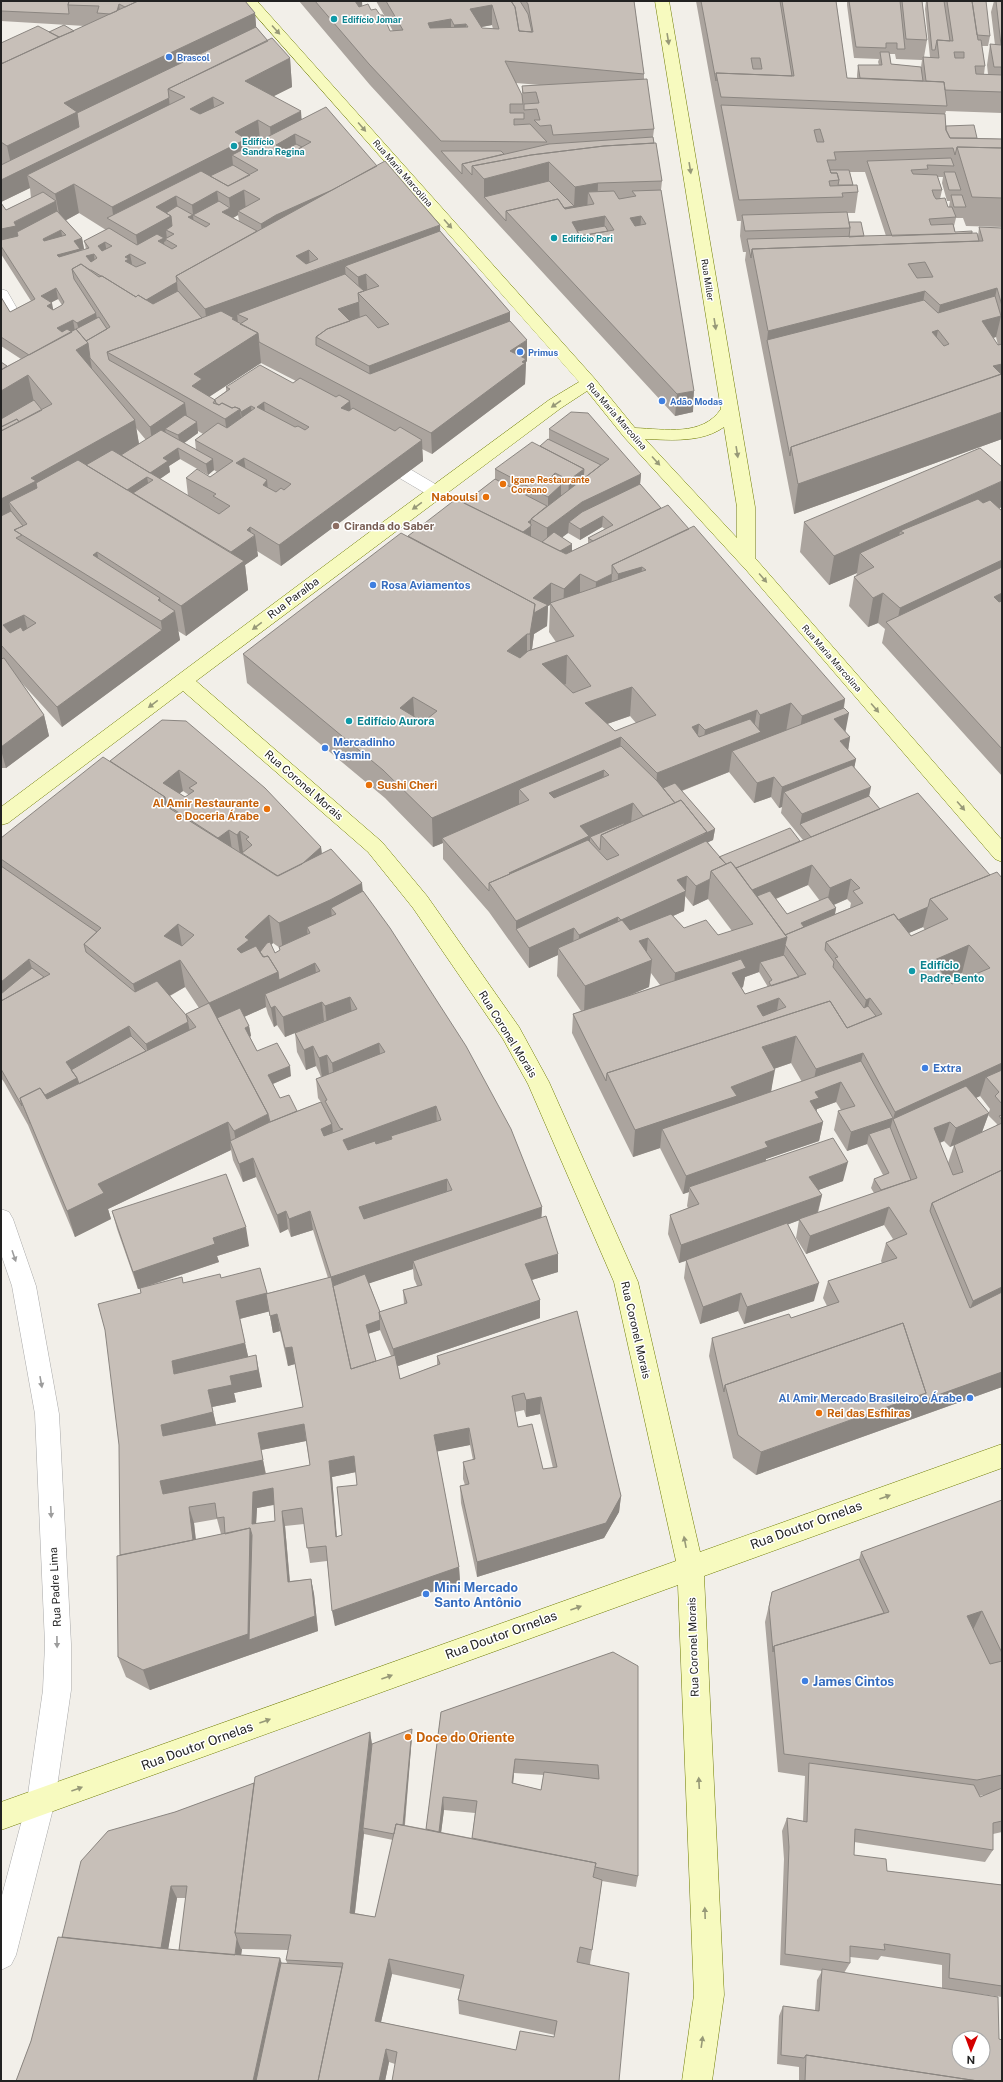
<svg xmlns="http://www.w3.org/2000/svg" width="1003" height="2082" font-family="'Public Sans',sans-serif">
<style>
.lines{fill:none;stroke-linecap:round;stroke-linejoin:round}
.lane-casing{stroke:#a9a9a9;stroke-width:1}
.street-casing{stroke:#a9a9a9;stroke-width:1}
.secondary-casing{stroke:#707d05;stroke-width:1}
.lane{fill:#fff;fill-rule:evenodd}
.street{fill:#fff;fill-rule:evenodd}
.secondary{fill:#f7fabf;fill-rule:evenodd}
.wall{fill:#aba49e;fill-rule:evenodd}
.shaded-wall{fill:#8b8681}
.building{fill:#c7bfb8;stroke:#8b8681;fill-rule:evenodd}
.oneway{fill:#979978}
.oneway2{fill:#9c9c9c}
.culture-dot{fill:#0f9aa8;stroke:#fff;stroke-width:1.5}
.shop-dot{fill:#3f7fe0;stroke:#fff;stroke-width:1.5}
.food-dot{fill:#e8710a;stroke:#fff;stroke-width:1.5}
.education-dot{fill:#8d6e63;stroke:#fff;stroke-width:1.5}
.labels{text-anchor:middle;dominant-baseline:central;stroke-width:3;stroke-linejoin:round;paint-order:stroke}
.far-culture-label{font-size:9px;font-weight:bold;fill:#0d838f;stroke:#fff;text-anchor:start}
.far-shop-label{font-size:9px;font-weight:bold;fill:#366cbe;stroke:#fff;text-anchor:start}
.far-street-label{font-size:9px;fill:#222;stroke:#fff}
.far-food-label{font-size:9px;font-weight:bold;fill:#c56008;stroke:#fff;text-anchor:start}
.food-label{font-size:11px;font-weight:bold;fill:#c56008;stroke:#fff;text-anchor:end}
.education-label{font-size:11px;font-weight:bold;fill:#785e54;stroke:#fff;text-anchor:start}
.shop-label{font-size:11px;font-weight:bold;fill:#366cbe;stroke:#fff;text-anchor:start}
.street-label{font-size:11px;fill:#222;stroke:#fff}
.culture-label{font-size:11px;font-weight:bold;fill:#0d838f;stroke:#fff;text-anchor:start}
.near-street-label{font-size:13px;fill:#222;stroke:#fff}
.near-shop-label{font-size:13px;font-weight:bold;fill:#366cbe;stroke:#fff;text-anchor:start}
.near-food-label{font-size:13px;font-weight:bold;fill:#c56008;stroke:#fff;text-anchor:start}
</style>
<rect width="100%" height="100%" fill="#f2efe9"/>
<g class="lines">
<defs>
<path id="lane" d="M380,454L386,455L442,488L445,492L442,496L436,498L430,496L374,463L371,459L374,455Z"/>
<path id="street" d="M1,289L7,291L19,312L17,315H5C0,307 1,299 1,289Z
M1,1209L9,1212L13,1219L36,1286L59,1414L71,1644V1690L55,1801L16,1955L11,1965L1,1970V1899L27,1801L43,1690L45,1644L35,1414L12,1286L1,1254Z"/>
<path id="secondary" d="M243,1H257L595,379L635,428C665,429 702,437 721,409L655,1H669L755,507V558L1002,840V862L995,859L747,571L624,437L587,391L561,408L196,681L382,842L427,896L519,1027L549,1082L638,1282L700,1552L1002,1444V1468L704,1576L724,1995L712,2081H682L694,1995L678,1585L1,1830V1802L676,1561L614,1282L528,1084L503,1039L413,908L368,852L183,691L8,823L1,825V807L379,525L549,400L579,382ZM724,427L737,507V538L645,439C671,440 702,443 724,427Z"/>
</defs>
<use href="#lane" class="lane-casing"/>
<use href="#street" class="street-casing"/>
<use href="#secondary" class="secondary-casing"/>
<use href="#lane" class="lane"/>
<use href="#street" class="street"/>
<use href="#secondary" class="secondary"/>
</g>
<path class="wall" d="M1,1H245L255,13L256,27L268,41L290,58L292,87L274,96L302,119L377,166L440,231L510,312V321L527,361L526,362L525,384L432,454L422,449L423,461L281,566L257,551L258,556L245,565L248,590L186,636L178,631L180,640L62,727L20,681L44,715L49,736L6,768H1V362L7,366L21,359L1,346V297L10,312L31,301L1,254V203L6,210L31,198L30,188L1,202V43L49,32L74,31L85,26L1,21ZM79,213L106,230L84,241L86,249L80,251L84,249L82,238L66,220ZM238,215L239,221L233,218ZM58,299L62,305L53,310L51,302ZM261,363L296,381L293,383L226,387V391L214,400L209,397ZM136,428L146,440L139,444ZM198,431L203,434L195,440L196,450L184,443L198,433ZM180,459L208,475L214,470L217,472L210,477L186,478L188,496L160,479L170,472L169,466Z
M299,1H362V6L371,10L390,31H393L376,1H634L644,74V79L654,129L653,137L654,143L662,181L661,190L693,412L675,416L370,85ZM492,25L493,29L482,28V27ZM516,83L540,85L522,86V95Z
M696,1H836L847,78H857V75L858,65H879L878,62L879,59L854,58L847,5V1H922L927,40L924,57H930L925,9L926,1H978L990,36L988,46H982L985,66L984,74H988L987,65L990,44L995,45L991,12L994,1H1002V113L946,111L945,114L946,126L977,138L1002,139V227L966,226L963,218H956L954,226L955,232L972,233L978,236L979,227L1002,228V439L794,514L745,260L746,252H743L740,236L741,221H737L714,101ZM890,54H895L896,59L922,60L921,67L891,64ZM850,172H865L886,236H864L849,222L847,213H855L858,192L853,185ZM938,177H943L942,183L947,201H950L949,207H948L940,199L942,190ZM996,337L998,345L993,338Z
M549,429L641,474L640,484L661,508L689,529L845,699L844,708L845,732L850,737L848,750L856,759L854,767L869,796L880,809L990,875L1002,878V1387L756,1475L733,1458L709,1356L712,1338L791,1318L827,1306L823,1298L828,1281L882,1263L881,1261L886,1243L893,1239L884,1225L806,1254L796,1238L799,1220L787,1225L814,1301L744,1324L738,1311L700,1324L684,1278L686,1261L679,1263L668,1234L670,1215L688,1208L687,1206L689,1192L683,1194L660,1148L633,1157L572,1033L573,1014L581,1011L557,976L558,955L529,968L489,912L443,859V843L433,847L385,798L247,683L243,654L408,536L464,503L495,479V469L540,446L549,439ZM602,527L605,529L588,538V543L572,551L562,537L568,533L580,540ZM550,605L549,632L556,642L532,650L534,634L547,626L548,606ZM630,716L636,723L615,731L607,724ZM729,772L754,803L771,797L779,808L782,807L781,813L803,840L800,841L719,857L708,842L713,840L715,829L682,791ZM808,885L820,901L787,914L776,899ZM685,896L693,906L708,899L732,931L718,935L684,928L673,916L684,911ZM847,899L851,903L850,908L835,914L836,908L834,905ZM923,927L925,930L911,936L909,933ZM759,972L768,987L745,994L742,988L743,987L745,977ZM651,973L660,985L631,995L649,987ZM962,973L966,978L952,984L947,979ZM791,1063L802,1082L771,1092L774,1069ZM980,1096L990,1109L988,1115L997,1124L996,1126L982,1132L989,1113L976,1098ZM836,1102L841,1110L838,1111L834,1130L847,1151L867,1144L883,1175L874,1179L871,1188L874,1193L818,1213L822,1195L818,1190L843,1181L766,1161V1159L819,1141L823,1122L816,1111L817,1109ZM944,1141L950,1147L954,1145L948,1163L940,1143Z
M1000,509L1002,511V776L882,643L885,629L878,623L868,627L849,606L854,577L856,576L857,573L829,585L800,552L804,522Z
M162,720L321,847L322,854L363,891L542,1207L541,1218L558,1272L532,1280L540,1300V1318L398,1366L400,1379L437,1365V1356L577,1311L621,1496L619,1512L604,1538L477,1577L461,1503L460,1486L465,1485L463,1479V1462L473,1460L470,1445L437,1451L459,1567L460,1582L335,1626L327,1561L310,1563L304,1524L285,1526L290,1581L311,1579L314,1594L318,1631L150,1690L126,1677L118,1657L120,1555L141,1293L140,1289H138L117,1229L112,1211L249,1246L217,1256L219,1262L151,1285L183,1283L221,1278L268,1293L328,1278L313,1230L291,1237L288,1229L280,1233L256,1177L243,1182L233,1160L231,1150L108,1209L111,1219L75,1237L28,1125L4,1082L1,1078V838L110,761ZM183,791L189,795L185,797L179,793ZM273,943L280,948V951L275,953L271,945ZM185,987L199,1008L186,1015L170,996ZM266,1007L268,1014L274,1027L277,1025L285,1037L295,1033L297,1052L306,1070L316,1066L321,1077L316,1079L318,1098L321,1102L297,1111L280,1098L273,1084L291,1076L257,1051L250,1037L251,1036L249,1026L244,1017ZM413,1269L414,1279L417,1286L403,1290L404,1304L380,1312L369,1283ZM269,1311L273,1333L280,1331L288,1366L295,1364L303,1407L216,1425L212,1407L236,1402L234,1393L262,1387L259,1372L248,1357L240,1319ZM380,1330L391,1356L376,1361L368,1334ZM524,1410L526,1417L540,1414L553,1468L543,1469L518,1427L515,1412ZM306,1441L310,1465L266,1474L261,1450ZM356,1472L357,1485L342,1535L337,1537L332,1477ZM274,1505L275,1521L256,1524L257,1508ZM217,1519L221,1534L225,1533L196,1540L194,1523Z
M1002,1500V1832L993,1834V1850L985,1862L854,1842V1855L887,1871L1002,1885V1997L965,1992L999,2039L1002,2081H799V2067L777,2064L779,2016L783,2006L815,2010L817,1980L822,1971L780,1965L784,1859L782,1831L787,1818L803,1821L805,1776L778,1772L765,1622L772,1592L859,1559L861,1552ZM989,1794L980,1797L979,1796ZM881,1956L942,1965V1988L844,1973L850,1963V1957L878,1960Z
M613,1652L638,1876L636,1887L602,1881L590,1964L619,2081L395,2064L389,2062L385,2081H16L31,2041L62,1937L175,1812L254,1783L370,1732L372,1744L412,1736L405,1825L426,1829L441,1712ZM514,1773L544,1775L541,1790L513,1783ZM444,1810L475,1813L472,1838L441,1832ZM364,1833V1834L393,1840L375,1917L355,1913ZM177,1898H186L179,1950L168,1949ZM242,1949L288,1950L286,1960L287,1963H281L280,1958L241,1955ZM392,1974L460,1989L458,2000L459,2014L555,2035L554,2037L516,2050L381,2022Z"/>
<path class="shaded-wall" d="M352,1H362L363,16Z
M119,4L122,25L115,14Z
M492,5V25L470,29V9Z
M255,13L258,48L168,89L171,118L27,175L30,188L1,202V180L13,174L7,146L64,103Z
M451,19V39L428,43V23Z
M466,24V44L455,46L454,25Z
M290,58L292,87L248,109L245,81L213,97L216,126L190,109Z
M301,111L303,138L295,134L297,155L272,156L270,127Z
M258,120L261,149L232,155L234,176L176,196L179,217L173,234L166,230L167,240L165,239L166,241L164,242L165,249L139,256L136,235L114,222L112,207L235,132Z
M549,162V192L484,197V179Z
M379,169L263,245L261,224L276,215Z
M598,183L597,212L594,204L588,192L587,213L513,219L574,206L575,187Z
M74,184L79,213L61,223L55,194Z
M244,190L246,211H238V215L231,219L222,212L230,208L229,198Z
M217,191L220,212L193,215L192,205Z
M56,201L59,222L1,246V229Z
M193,215L194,226L188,217Z
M605,216L604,236L577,241L572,222Z
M641,216L640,237L630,218Z
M440,225L441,261L366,274L368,299L359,294L358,277L345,266L347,295L248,319L237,314L239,331L258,333L261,363L198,404L117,357L207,325L205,309L296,256L309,250L310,272Z
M61,230L63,241L45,250L43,239Z
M82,238L84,249L80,250L82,260L59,266L57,255L74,241Z
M105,242L107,253L100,257L98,246Z
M94,254L95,265L88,267L86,256Z
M130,254L132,264L127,272L125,257Z
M177,282L178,293L140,315L138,304Z
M56,288L58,299L43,307L41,296Z
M997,288L991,317L938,330L934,351L932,332L935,331L940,305Z
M925,291L920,320L767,340L765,361L768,331Z
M359,302L360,323L340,330L338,309Z
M52,303L54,314L47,306Z
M510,312V342L371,395L369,366Z
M96,313L98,324L80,334L77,323Z
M1001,316L996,337L978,342L982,321Z
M73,320L75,331L59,339L57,328Z
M527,340V361L526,362L525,384L432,454L431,433L510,351Z
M88,343L90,358L94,379L76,350Z
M1002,364V401L993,366Z
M28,375L36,411L5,429L1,410V391Z
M694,391L693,412L675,416L677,394Z
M350,401L352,422L341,408Z
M264,402L266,423L257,407Z
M185,403L188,424L165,429L167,438L153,448L150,427Z
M251,406L253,427L243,433L241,412Z
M240,409L244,439L229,449L225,419Z
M1,410L5,429L1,431Z
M1002,412V439L794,514L798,484Z
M135,420L141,456L27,524L9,502L16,531L1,539V499L31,478Z
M197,422L198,433L180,446L178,435Z
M422,440L423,461L281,566L279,545Z
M178,448L180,459L169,466L170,472L154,483L153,480L147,477L151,498L133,493L136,507L121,493L163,458Z
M244,458L247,479L236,463Z
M213,459L214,470L208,475L206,464Z
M584,469L583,490L568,501L569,480Z
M555,473V490L561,485V506L548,507V497L550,478Z
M641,474L639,495L569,522L568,533L547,549V528L582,502Z
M267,480L269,501L263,485Z
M1002,481V507L900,553L904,533L900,531L896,555L860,553L857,573L829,585L834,556Z
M603,516L602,527L580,540V529Z
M531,520V537L515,538L528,522Z
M250,527L252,538L255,535L258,556L245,565L248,590L186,636L181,606L233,568L231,552L247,530Z
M694,535L642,567L640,596L617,604L618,574Z
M572,544V555L550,556Z
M97,552L103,581L93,555Z
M1002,560V586L895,632L900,608Z
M580,574V595L563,610L564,589Z
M612,574L611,595L595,603L596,582Z
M551,583V604L550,603V605L548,606L547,626L534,634V613V634L530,663V634L533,598Z
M883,593L878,623L868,627L873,598Z
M1002,593V612L994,597Z
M160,598L164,619L175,611L180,640L62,727L57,707L162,630L158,600Z
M24,615L29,636L8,646L3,625Z
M527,634V663L507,651Z
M567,655L566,684L541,693L542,664Z
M632,687L630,716L584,732L585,703Z
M413,697L415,726L400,708Z
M845,699L842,716L849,713L845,734L798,745L802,716Z
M791,703L786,732L732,751L729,772L655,801L657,773L702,755L705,730L757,710L753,735L758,733L760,715Z
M44,715L49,736L6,768L1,750V747Z
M699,724L696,753L692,727Z
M621,737L619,766L604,770L603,791L549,813L529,800L519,789V810L442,838L443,843L433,847L432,818Z
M850,737L847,758L840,741Z
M856,759L852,780L784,792L782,807L779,808L782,787Z
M179,770L183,791L167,803L163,783Z
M774,777L771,797L754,803L757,783Z
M871,787L867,807L800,824L802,814Z
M165,797L170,825L158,801Z
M633,803L631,823L601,835L590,837V841L515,890L509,873L580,826Z
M715,829L713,840L516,929V921Z
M229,830L232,850L222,858L218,838Z
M240,831L243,852L240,855L237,835Z
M321,847L323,867L284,879Z
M812,865L808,885L751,909L747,892Z
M687,876L684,911L619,940L621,920L677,880Z
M710,879L708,899L693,906L696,886Z
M851,879L847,899L826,908L830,888Z
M362,883L365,912L336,914L331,908L333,928L310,933L307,927L308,939L283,951L279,923Z
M928,907L923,927L838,963V957L831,948Z
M836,908L834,919L800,933L801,923Z
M269,915L273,943L261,954L253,968L237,949L245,937Z
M618,917L617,937L578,955L579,935Z
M178,924L183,952L164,936Z
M574,928L573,948H558V955L529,968V948Z
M787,937L782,965L760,962L759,972L745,977L743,987L729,993L673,1001L675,973Z
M648,938L646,962L652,960L649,987L584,1014L585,986L639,941Z
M969,945L962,973L925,989L932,961Z
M29,959L35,978L1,1007V982Z
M180,960L185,987L140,1012L133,984Z
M315,963L317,983L265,994L266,1007L217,1029L209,1003L278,972Z
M350,997L352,1016L327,1026L325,1006Z
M779,998L776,1017L754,1025L757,1006Z
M870,998L864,1025L860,1027L866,1000Z
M322,1002L324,1021L285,1037L283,1017Z
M275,1006L277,1025L274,1027L271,1008Z
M188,1022L192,1042L150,1063L146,1044Z
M129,1026L134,1046L77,1078L80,1087L30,1124L23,1106L66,1062Z
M249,1026L251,1036L247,1038L245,1028Z
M796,1036L791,1063L758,1074L618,1096Z
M379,1043L381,1063L334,1082L332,1063Z
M313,1046L316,1066L306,1070L304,1050Z
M863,1053L857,1081L841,1082L836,1102L817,1109L815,1117L806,1120L816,1069Z
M327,1055L329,1074L322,1077L319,1058Z
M1002,1063V1086L986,1077L980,1096L899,1133L893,1119L895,1112Z
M290,1066L291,1076L270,1085L268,1075Z
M775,1070L770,1097L662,1129L660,1148L633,1157L635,1130L731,1087Z
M436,1106L437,1125L392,1139L391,1136V1142L345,1159L343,1140Z
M989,1113L982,1132L950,1147L956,1128Z
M268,1114L271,1131L239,1158L234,1131Z
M893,1118L888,1137L869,1134L867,1144L847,1151L851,1132Z
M228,1122L232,1147L230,1141L231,1150L108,1209L111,1219L75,1237L67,1211L98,1184Z
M823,1122L819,1141L766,1159L765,1166L689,1187V1192L683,1194L686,1176L765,1142Z
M950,1122L944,1141L928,1147L934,1128Z
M332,1124L334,1143L323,1148L321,1129Z
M253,1158L256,1177L243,1182L239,1164Z
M848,1162L843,1181L805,1195L809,1177Z
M447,1179V1198L361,1226L359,1207Z
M822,1195L817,1214L679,1263L681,1245Z
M542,1207L541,1226L413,1261V1269L334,1295L331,1277Z
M889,1207L884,1225L806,1254L810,1236Z
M286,1211L288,1229L280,1233L277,1215Z
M310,1211L313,1230L291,1237L289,1219Z
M246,1227L249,1246L217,1256L219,1262L138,1289L133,1272L213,1238Z
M558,1254V1272L525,1282V1264Z
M819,1283L814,1301L744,1324L747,1307Z
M1002,1287V1307L964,1325L973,1301Z
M267,1293L271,1311L239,1319L236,1301Z
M741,1293L738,1311L700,1324L703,1307Z
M540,1300V1318L395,1367L393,1349Z
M277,1314L280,1331L273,1333L270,1316Z
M380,1320V1330L367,1334L366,1325Z
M245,1343L249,1360L174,1374L172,1361Z
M292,1347L295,1364L288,1366L285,1348Z
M256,1355L262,1387L234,1393L236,1402L212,1407L217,1429L163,1436L161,1425L208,1390L230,1376Z
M1002,1372V1387L756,1475L761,1452L926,1393Z
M541,1397L540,1414L526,1417V1400Z
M304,1424L306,1441L261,1450L266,1476L163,1494L160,1481L258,1433Z
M469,1428L470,1445L435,1452L434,1435Z
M354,1456L356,1472L332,1477L338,1553L336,1537L329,1461Z
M273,1488L277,1504L257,1508L255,1540L252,1524L253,1492Z
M621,1496L619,1512L604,1538L477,1577V1562Z
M189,1507L194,1523L198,1562H120Z
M282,1511L285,1526L291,1597L288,1582Z
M250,1528L255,1550L253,1638L311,1579L314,1594L318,1631L150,1690L143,1670Z
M459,1567L460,1582L335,1626L332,1611Z
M982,1611L972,1632L967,1616Z
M412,1729V1736L403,1842L402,1836Z
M370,1732L373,1751L363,1828L364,1833L353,1928L350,1913Z
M515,1759L514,1773L512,1796V1783Z
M443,1797L444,1810L439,1849L438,1837Z
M171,1886L177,1898L166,1962L160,1952Z
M237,1939L241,1949H242L239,1970L235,1960Z
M280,1958L285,1973L262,2081H253Z
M389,1959L392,1974L378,2035L375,2021Z
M386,2049L389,2062L385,2081H379Z"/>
<path class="building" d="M1,1H69L68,5L69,14L1,11Z
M69,1H138L125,7L119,4L117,11L110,14L97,13L99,6L68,5Z
M138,1H245L255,13L64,103L77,112L7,146L1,142V64Z
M315,1H355L359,7L368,4L371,10L376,9L380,15H383L390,31L403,30L386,1H511L515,7L519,31L533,32L528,4L526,1H634L644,74L505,61L522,95L523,104H510V113H524V119H514V125L530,124L547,142L441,141L369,64ZM492,5L499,29L482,28L470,9ZM451,19L454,25L466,24L468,27L430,28L428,23Z
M511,1H520L528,14L532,32L519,31L515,7Z
M701,1H780L792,76L716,73V81ZM751,58H760L762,69H753Z
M782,1H836L847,78L944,82L947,106L721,97L716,73L794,76Z
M849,1H900L905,49H897V43H886V48L856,47Z
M902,1H922L927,40L906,39Z
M927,1H944L950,41L937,40L935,50H932Z
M947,1H972L978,40H981L985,66H975L976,74L1002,75V92L945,90L944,82L926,81L923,57L939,58L937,40L953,41ZM954,52H964V58H955Z
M972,1H986L990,36L977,35Z
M996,1H1002V71L1001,67H994L990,44L1001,45Z
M64,25L74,31L59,37L49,32Z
M38,26L59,37L3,63H1V43Z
M256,27L268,41L168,89L169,98L1,180V165L79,127L77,113Z
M272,38L290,58L245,81L301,111L270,127L258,120L235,132L246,139L112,207L74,184L55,194L27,175L185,97L168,89ZM213,97L224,103L200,114L190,109Z
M880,52H889L891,64L921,67L923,81L860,78L858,65H882Z
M647,79L654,129L553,135L551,125L540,126L534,120H540L537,109L524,110V104L539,103L536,92L523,93L522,86Z
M721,105L945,114L946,130L950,138L1002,139V148L957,147L955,155L953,148L834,152L836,160H827L831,173H837L839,180L829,181L830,186L857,185L858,192L842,193L843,197L739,200ZM820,129L824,142H817L814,130Z
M326,107L377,166L332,190L276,215L261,224L238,211L260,199L244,190L229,198L217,191L192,205L176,196L156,207L171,216L136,235L107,218L201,171L228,186L258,170L232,155ZM295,134L311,142L291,153L276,145Z
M974,125L977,138H950L946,130V126Z
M653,137L654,143L604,146L531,155L472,166V175L462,164L549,144Z
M656,143L662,181L598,183L575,187L549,162L484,179L472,166L531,155L604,146Z
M296,144L302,147L291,153L286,150Z
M957,147L1002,148V198L972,197Z
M441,151H501L504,154L462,164V174Z
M951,158L954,166L927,165L928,169L911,170L913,174L937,175L942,190H932L934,196L936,199L945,198L948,207H952L956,217L929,219L931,225L953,224L955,232L972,231V233L892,236L867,161Z
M385,161L440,225L205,309L176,276ZM309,250L318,259L306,264L296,256Z
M233,165L250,175L228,186L210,176Z
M830,170H849L853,185H838L839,180L837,173H831Z
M944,172H955L961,190H949Z
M549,181L574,206L564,208L558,199L506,211V221L484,197Z
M661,190L694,391L677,394L506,211L558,199L565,209L594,204L588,192L614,191L619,199L636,196L632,191ZM605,216L614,230L580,236L572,222ZM641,216L646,224L635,226L630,218Z
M43,192L56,201L14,222L16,226L1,229V203L6,210Z
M951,195H962L966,207H954Z
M219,201L230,208L222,212L257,231L176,276L177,282L146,300L138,295L136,297L102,276H101L91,270H90L81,264L72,269L74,279L96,313L77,323L73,320L57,328L62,332L67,329L72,332L29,355L1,337V297L10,312L35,299L1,246V240L18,236L17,232L57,211L82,238L74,241L80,249L57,255L59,257L89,248L84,241L109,228L137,245L157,234L164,238L158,241L172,249L177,246L165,239L174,234L166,230L172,226L171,216L166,213L177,206L193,215ZM193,215L210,224L206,227L188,217ZM61,230L66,235L44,241L43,239ZM105,242L112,246L102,251L98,246ZM94,254L97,258L91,262L86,256ZM130,254L146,263L136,267L125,261L129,259L125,257ZM56,288L64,302L62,305L53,310L47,306L52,303L41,296Z
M847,212L850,228L745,231L742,215Z
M849,222H861L864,236L849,237L850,228Z
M605,226L608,231L580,236L577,231Z
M979,227L1002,228V306L997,288L940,305L925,291L768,331L752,249L983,241ZM925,262L933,277L917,278L908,264Z
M440,231L510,312L369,366L316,337L327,329L366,315L378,328L389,324L358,293L379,286L366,274L358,277L345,266Z
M977,233L979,241L752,249L751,258L747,239Z
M81,264L99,277L102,276L136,297L138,295L153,304L178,291L202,318L107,352L109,360L185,403L150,427L90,358L88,343L86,341L110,327L72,269Z
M345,274L364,291L358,293L359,302L338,309L350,321L327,329L316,337V345L370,374L510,321L527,340L510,351L526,359L522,362L525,363L431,433L259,342L258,333L240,324L248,319L237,314Z
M995,296L1001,316L982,321L998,345L1002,344V364L993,366L1001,374L791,447L790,456L767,340L924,300L938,313ZM938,330L949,344L944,346L932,332Z
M221,311L234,318L232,319L258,333L194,374L202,379L192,386L215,400L213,403L219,405L222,403L232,408L235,407L240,409L225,419L107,352Z
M99,317L107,329L86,341L76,329Z
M76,329L88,343L76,350L135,420L31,478L36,481L1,499V431L52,404L28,375L1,391V370Z
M1,362L7,366L1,370Z
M260,365L293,383L300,378L336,397L339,395L350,401L341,408L349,411L353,408L395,431L400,427L422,440L279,545L250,527L247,530L255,535L231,552L133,493L153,480L147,477L127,490L86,465L112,450L219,514L230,506L213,496L216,494L186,478L197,469L210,477L233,461L195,440L218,423L227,428L255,408L251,406L241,412L240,409L235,407L232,408L222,403L219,405L216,403L215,400H214L230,389L226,387ZM264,402L309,427L305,430L298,426L295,427L257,407ZM244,458L291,484L284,490L281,488L276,492L263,485L267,480L236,463Z
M1002,374V412L798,484L791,447Z
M34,400L42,410L19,422L17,419L1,427V419Z
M571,412L588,413L641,474L582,502L547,528L531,519L609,459L549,429Z
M185,415L197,422L178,435L165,429Z
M17,419L19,422L1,431V427Z
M161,430L213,459L206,464L178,448L163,458L168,461L150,473L121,455Z
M548,439L601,465L583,479L584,469L540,446Z
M532,442L584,469L569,480L555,473L550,478L561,485L548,497L495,469Z
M980,448L1002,467V481L834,556L804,522Z
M78,460L244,561L181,606L97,552L93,555L160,598L158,600L175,611L161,621L14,530L27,524L9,502L37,488L36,483Z
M495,479L547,506L531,519V520L528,522L531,524V526L523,532L464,503Z
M640,484L661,508L593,541L588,538L613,525L603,516L580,529L569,522L582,512Z
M456,499L566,554L668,505L689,529L612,565V574L596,582L580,574L564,589L551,583L533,598L548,605L534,613L535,604L408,536Z
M978,499L983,503L990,500L1002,511V560L900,608L883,593L873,598L854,577L874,567L860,553L904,533L900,531Z
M11,511L23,526L14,530L22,535L16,538L162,630L57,707L1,645V516ZM24,615L36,623L23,631L21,627L10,633L3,625Z
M694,526L845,699L802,716L791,703L760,715L757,710L705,730L699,724L692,727L699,737L750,719L761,732L657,773L621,737L432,818L383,770L243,654L401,533L535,604L530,634H527L507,651L520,658L528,651L574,636L550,603L646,570L642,567L618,574L612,565ZM567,655L591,686L573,693L542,664ZM632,687L656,715L615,731L585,703ZM413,697L437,711L423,722L400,708Z
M554,532L572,544L560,551L542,542Z
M1002,567V593L994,597L999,602L1002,601V749L886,622Z
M4,658L44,715L1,747V659Z
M844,708L849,713L834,719L850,737L840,741L856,759L782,787L774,777L757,783L732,751Z
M162,720L186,721L265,788L321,847L302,864L278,876L242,853L252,845L246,839L249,837L240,831L237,835L229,830L218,838L167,805L165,797L110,761ZM179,770L197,783L189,788L194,791L185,797L163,783Z
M621,746L657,781L675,803L643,816L633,803L580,826L589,836L509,873L510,874L489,883V891L442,838L529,800L519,789ZM604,770L609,775L554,798L549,793Z
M103,757L165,797L158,801L277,876L331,849L362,883L330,900L279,923L269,915L245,937L249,940L237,949L241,953L256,946L263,957L268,956L278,972L209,1003L180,960L133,984L84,944L101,928L1,859V838ZM178,924L194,935L182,946L164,936Z
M852,765L871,787L802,814L784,792Z
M675,783L715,829L704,834L707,832L681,800L675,803L663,788Z
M918,793L990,875L930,899L928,907L898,920L894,914L826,942L825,950L834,962L833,967L864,1008L868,1006L876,1016L847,1028L830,1001L607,1073L606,1081L573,1014L741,959L746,968L732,973L745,994L806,974L785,945L787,937L785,935L863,903L853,891L860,888L851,879L830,888L812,865L752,890L736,868ZM779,998L786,1007L763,1016L757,1006Z
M869,796L880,809L811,837L800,824Z
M681,800L707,832L516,921L489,883L588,840L607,860L619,855L601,835Z
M624,823L625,824L601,835L600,850L590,837Z
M790,828L800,841L736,868L731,862L726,864L719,857Z
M706,841L726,864L711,871L710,879L696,886L687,876L677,880L686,891L621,920L618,917L579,935L574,928L529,948L516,929Z
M731,862L787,937L675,973L648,938L639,941L652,960L585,986L558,948L622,920L630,930L671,914L684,928L706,920L718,935L753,924L711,871Z
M1,866L97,932L84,944L86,952L135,992L157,981L186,1015L188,1022L146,1044L129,1026L66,1062L77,1078L45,1095L40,1088L20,1098L22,1106L1,1069V1001L50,974L29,959L1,982Z
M997,872L1002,878V1063L895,1112L863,1053L816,1069L796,1036L762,1047L775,1070L731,1087L737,1096L635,1130L607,1073L830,1001L847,1028L882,1014L870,998L866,1000L835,958L838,957L826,942L894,914L911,936L948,919L930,899ZM969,945L990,968L952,984L932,961Z
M363,891L390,928L466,1046L511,1129L542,1207L331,1277L310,1211L289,1219L286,1211L277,1215L253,1158L239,1164L230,1141L270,1122L321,1102L332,1124L321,1129L324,1136L343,1129L340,1128L325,1101L327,1100L316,1079L385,1052L379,1043L332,1063L327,1055L319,1058L313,1046L304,1050L295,1033L357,1009L350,997L325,1006L322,1002L283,1017L275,1006L271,1008L265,994L320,971L315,963L279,980L278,972L268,956L264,957L260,952L267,943L270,942L275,953L280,950L279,947L310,933L307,927L336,914L331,908ZM436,1106L441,1120L391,1136L392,1139L376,1144L375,1141L348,1150L343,1140ZM447,1179L452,1190L364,1219L359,1207Z
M770,891L787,914L828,897L836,908L801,923L804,927L785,935L757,896Z
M784,955L799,977L771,986L769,982L772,980L760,962Z
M32,968L44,977L1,1001V994Z
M209,1003L268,1114L234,1131L228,1122L98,1184L104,1193L67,1211L20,1098L40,1088L47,1099L196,1027L186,1014Z
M240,1008L249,1026L245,1028L257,1051L277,1043L290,1066L268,1075L280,1098L289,1095L297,1111L270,1122L268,1114L217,1018Z
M131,1036L146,1051L79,1084L77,1078L71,1070Z
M861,1061L893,1118L851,1132L838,1111L855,1106L841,1082L815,1092L819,1098L810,1101L823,1122L765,1142L768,1147L686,1176L662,1129Z
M1002,1070V1104L995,1096L999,1092L986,1077Z
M966,1086L989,1113L956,1128L950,1122L934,1128L953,1175L963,1172L954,1145L1002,1123V1170L932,1203L930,1211L970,1308L1002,1292V1372L924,1400L926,1393L903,1323L725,1385L724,1392L712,1338L789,1314L791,1318L839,1302L828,1281L897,1258L886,1243L907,1234L889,1207L810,1236L799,1219L917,1178L893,1119Z
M1002,1115V1120L999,1116Z
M890,1127L911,1180L881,1190L874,1179L889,1173L869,1134Z
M833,1138L848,1162L809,1177L822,1195L681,1245L670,1215L699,1204L689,1187Z
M1002,1170V1287L973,1301L932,1203Z
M226,1174L246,1227L213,1238L215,1244L133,1272L112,1211Z
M546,1216L558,1254L525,1264L540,1300L393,1349L379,1312L407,1303L403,1290L422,1285L413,1261Z
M787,1223L819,1283L747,1307L741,1293L703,1307L686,1260Z
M260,1268L267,1293L236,1301L245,1343L172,1361L174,1374L256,1355L258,1370L230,1376L232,1385L208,1390L213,1412L161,1425L163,1436L303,1407L292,1347L285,1348L277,1314L270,1316L266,1294L331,1277L351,1369L395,1355L400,1379L440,1364L437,1356L577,1311L621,1496L606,1523L477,1562L460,1486L469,1484L463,1462L475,1459L469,1428L434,1435L459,1567L332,1611L326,1546L307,1548L302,1508L282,1511L288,1582L311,1579L315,1616L249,1640L252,1535L250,1528L225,1534L224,1517L217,1518L215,1503L189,1507L193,1540L120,1555L119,1445L105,1330L98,1304L141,1293L140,1288L182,1277L183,1283L220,1274L221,1278ZM524,1393L526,1400L541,1397L557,1467L543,1469L532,1424L518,1427L512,1396ZM304,1424L310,1465L163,1494L160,1481L263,1460L258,1433ZM354,1456L357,1485L337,1487L342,1535L336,1537L329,1461ZM273,1488L275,1521L252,1524L253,1492Z
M365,1274L380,1312H379L380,1320L366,1325L376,1361L351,1369L333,1286Z
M903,1323L926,1393L761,1452L738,1435L725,1385Z
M1002,1500V1653L982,1611L967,1616L990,1664L1002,1661V1775L977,1780L784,1754L774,1646L889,1612L861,1552Z
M250,1528L248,1634L143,1670L118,1657L117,1556Z
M859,1559L884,1613L774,1646L773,1652L769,1607L772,1592Z
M613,1652L638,1666V1876L595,1867L596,1863L472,1838L477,1801L443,1797L439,1832L426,1829L441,1712ZM515,1759L598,1765L599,1779L544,1772L541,1790L512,1783Z
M412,1729L403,1825L396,1824L394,1834L363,1828L372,1744Z
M370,1732L350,1913L375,1917L396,1824L596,1863L593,1877L602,1880L592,1950L580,1947L577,1962L629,1973L619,2081H392L397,2052L386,2049L379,2081H318L343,1963L286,1960L291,1935L235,1933L255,1777ZM389,1959L464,1975L458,2000L557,2021L554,2037L520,2031L516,2050L375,2021Z
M809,1763L974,1785L980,1797L1002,1788V1821L993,1823V1850L855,1829L854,1855L886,1859L887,1871L1002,1885V1986L949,1978L950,1954L884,1944L885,1950L850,1946V1963L785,1954L789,1847L787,1818L807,1822Z
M254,1783L235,1933L237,1939L235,1955L179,1950L187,1886H171L161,1948L62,1937L81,1861L108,1831L175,1812Z
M58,1937L177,1950L280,1958L253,2081H16L31,2041Z
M281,1963L342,1967L318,2081H256Z
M822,1969L998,1997L999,2039L1002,2040V2081H978L806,2055L804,2058L781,2055L783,2006L819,2011ZM959,2038H983V2062H959Z
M806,2055L978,2081H805Z"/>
<defs><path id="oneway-solid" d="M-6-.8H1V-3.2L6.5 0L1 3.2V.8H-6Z"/></defs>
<g class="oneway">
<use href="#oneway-solid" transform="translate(276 30) rotate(48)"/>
<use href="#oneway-solid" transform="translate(668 39) rotate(81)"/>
<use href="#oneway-solid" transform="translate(362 127) rotate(49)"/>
<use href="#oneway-solid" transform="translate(690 168) rotate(81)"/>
<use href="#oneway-solid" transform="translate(448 224) rotate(48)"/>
<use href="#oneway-solid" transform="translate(715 324) rotate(81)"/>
<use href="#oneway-solid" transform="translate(556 404) rotate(145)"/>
<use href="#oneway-solid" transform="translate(737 452) rotate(81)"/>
<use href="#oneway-solid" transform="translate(656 461) rotate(48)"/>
<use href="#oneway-solid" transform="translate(417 506) rotate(144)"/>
<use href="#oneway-solid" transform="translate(763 578) rotate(49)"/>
<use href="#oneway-solid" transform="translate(257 626) rotate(143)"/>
<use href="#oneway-solid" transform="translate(153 704) rotate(143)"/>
<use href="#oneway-solid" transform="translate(875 708) rotate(49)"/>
<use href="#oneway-solid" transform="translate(961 806) rotate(49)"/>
<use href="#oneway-solid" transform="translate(885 1497) rotate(-20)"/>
<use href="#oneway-solid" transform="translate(685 1542) rotate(-101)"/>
<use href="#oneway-solid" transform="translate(576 1608) rotate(-20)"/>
<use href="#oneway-solid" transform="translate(387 1677) rotate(-20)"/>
<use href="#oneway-solid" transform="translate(265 1721) rotate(-20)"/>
<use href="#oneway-solid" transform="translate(699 1783) rotate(-93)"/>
<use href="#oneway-solid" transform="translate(77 1789) rotate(-20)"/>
<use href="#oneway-solid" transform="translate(705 1913) rotate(-92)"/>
<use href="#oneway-solid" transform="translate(702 2042) rotate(-82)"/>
</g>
<g class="oneway2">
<use href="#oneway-solid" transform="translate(14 1256) rotate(71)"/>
<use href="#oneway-solid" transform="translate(41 1382) rotate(80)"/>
<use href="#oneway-solid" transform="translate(51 1512) rotate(87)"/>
<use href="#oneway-solid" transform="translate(57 1642) rotate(89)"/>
</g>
<g class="culture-dot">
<circle cx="334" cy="19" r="4"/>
<circle cx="234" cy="146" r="4"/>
<circle cx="554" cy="238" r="4"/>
<circle cx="349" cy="721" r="4"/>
<circle cx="912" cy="971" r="4"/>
</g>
<g class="shop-dot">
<circle cx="169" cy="57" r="4"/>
<circle cx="520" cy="352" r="4"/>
<circle cx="662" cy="401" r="4"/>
<circle cx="373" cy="585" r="4"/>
<circle cx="325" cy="748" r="4"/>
<circle cx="925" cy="1068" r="4"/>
<circle cx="970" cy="1398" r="4"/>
<circle cx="426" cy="1594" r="4"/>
<circle cx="805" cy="1681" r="4"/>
</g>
<g class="food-dot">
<circle cx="503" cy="484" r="4"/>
<circle cx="486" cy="497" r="4"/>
<circle cx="369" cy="785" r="4"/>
<circle cx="267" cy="809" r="4"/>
<circle cx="819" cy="1413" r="4"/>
<circle cx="408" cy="1737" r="4"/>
</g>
<circle class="education-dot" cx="336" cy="526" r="4"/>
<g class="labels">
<g class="far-culture-label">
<text x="342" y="19">Edifício Jomar</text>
<text x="242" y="141">Edifício<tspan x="242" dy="10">Sandra Regina</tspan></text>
<text x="562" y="238">Edifício Pari</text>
</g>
<g class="far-shop-label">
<text x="177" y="57">Brascol</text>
<text x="528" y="352">Primus</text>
<text x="670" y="401">Adão Modas</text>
</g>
<g class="far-street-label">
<text transform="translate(403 173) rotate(49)">Rua Maria Marcolina</text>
<text transform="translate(708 280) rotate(81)">Rua Miller</text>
<text transform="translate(617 416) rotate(49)">Rua Maria Marcolina</text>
<text transform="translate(832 658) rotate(49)">Rua Maria Marcolina</text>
</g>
<g class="far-food-label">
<text x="511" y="479">Igane Restaurante<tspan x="511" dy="10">Coreano</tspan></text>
</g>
<g class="food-label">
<text x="478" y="497">Naboulsi</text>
<text x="377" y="785" text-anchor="start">Sushi Cheri</text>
<text x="259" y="803">Al Amir Restaurante<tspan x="259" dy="13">e Doceria Árabe</tspan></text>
<text x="827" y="1413" text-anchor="start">Rei das Esfhiras</text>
</g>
<g class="education-label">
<text x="344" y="526">Ciranda do Saber</text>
</g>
<g class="shop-label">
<text x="381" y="585">Rosa Aviamentos</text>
<text x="333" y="742">Mercadinho<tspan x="333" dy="13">Yasmin</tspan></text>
<text x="933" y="1068">Extra</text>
<text x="962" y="1398" text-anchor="end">Al Amir Mercado Brasileiro e Árabe</text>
</g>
<g class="street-label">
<text transform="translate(293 598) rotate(-37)">Rua Paraíba</text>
<text transform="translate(304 785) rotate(41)">Rua Coronel Morais</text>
<text transform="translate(508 1034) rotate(58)">Rua Coronel Morais</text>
<text transform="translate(636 1330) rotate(77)">Rua Coronel Morais</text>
<text transform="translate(55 1587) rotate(-93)">Rua Padre Lima</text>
<text transform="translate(693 1647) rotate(-92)">Rua Coronel Morais</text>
</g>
<g class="culture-label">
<text x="357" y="721">Edifício Aurora</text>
<text x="920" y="965">Edifício<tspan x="920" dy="13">Padre Bento</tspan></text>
</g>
<g class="near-street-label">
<text transform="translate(806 1525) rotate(-20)">Rua Doutor Ornelas</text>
<text transform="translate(501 1635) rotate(-20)">Rua Doutor Ornelas</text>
<text transform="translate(197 1746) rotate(-20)">Rua Doutor Ornelas</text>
</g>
<g class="near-shop-label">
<text x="434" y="1587">Mini Mercado<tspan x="434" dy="15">Santo Antônio</tspan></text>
<text x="813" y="1681">James Cintos</text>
</g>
<g class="near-food-label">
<text x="416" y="1737">Doce do Oriente</text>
</g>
</g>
<rect width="1003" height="2082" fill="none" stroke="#222222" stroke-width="4"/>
<g transform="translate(971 2050) rotate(181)"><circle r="19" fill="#ffffff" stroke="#a7a7a7"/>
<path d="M0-3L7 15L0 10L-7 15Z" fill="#d40000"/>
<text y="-6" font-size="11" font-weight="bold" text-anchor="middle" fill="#222222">N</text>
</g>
</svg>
